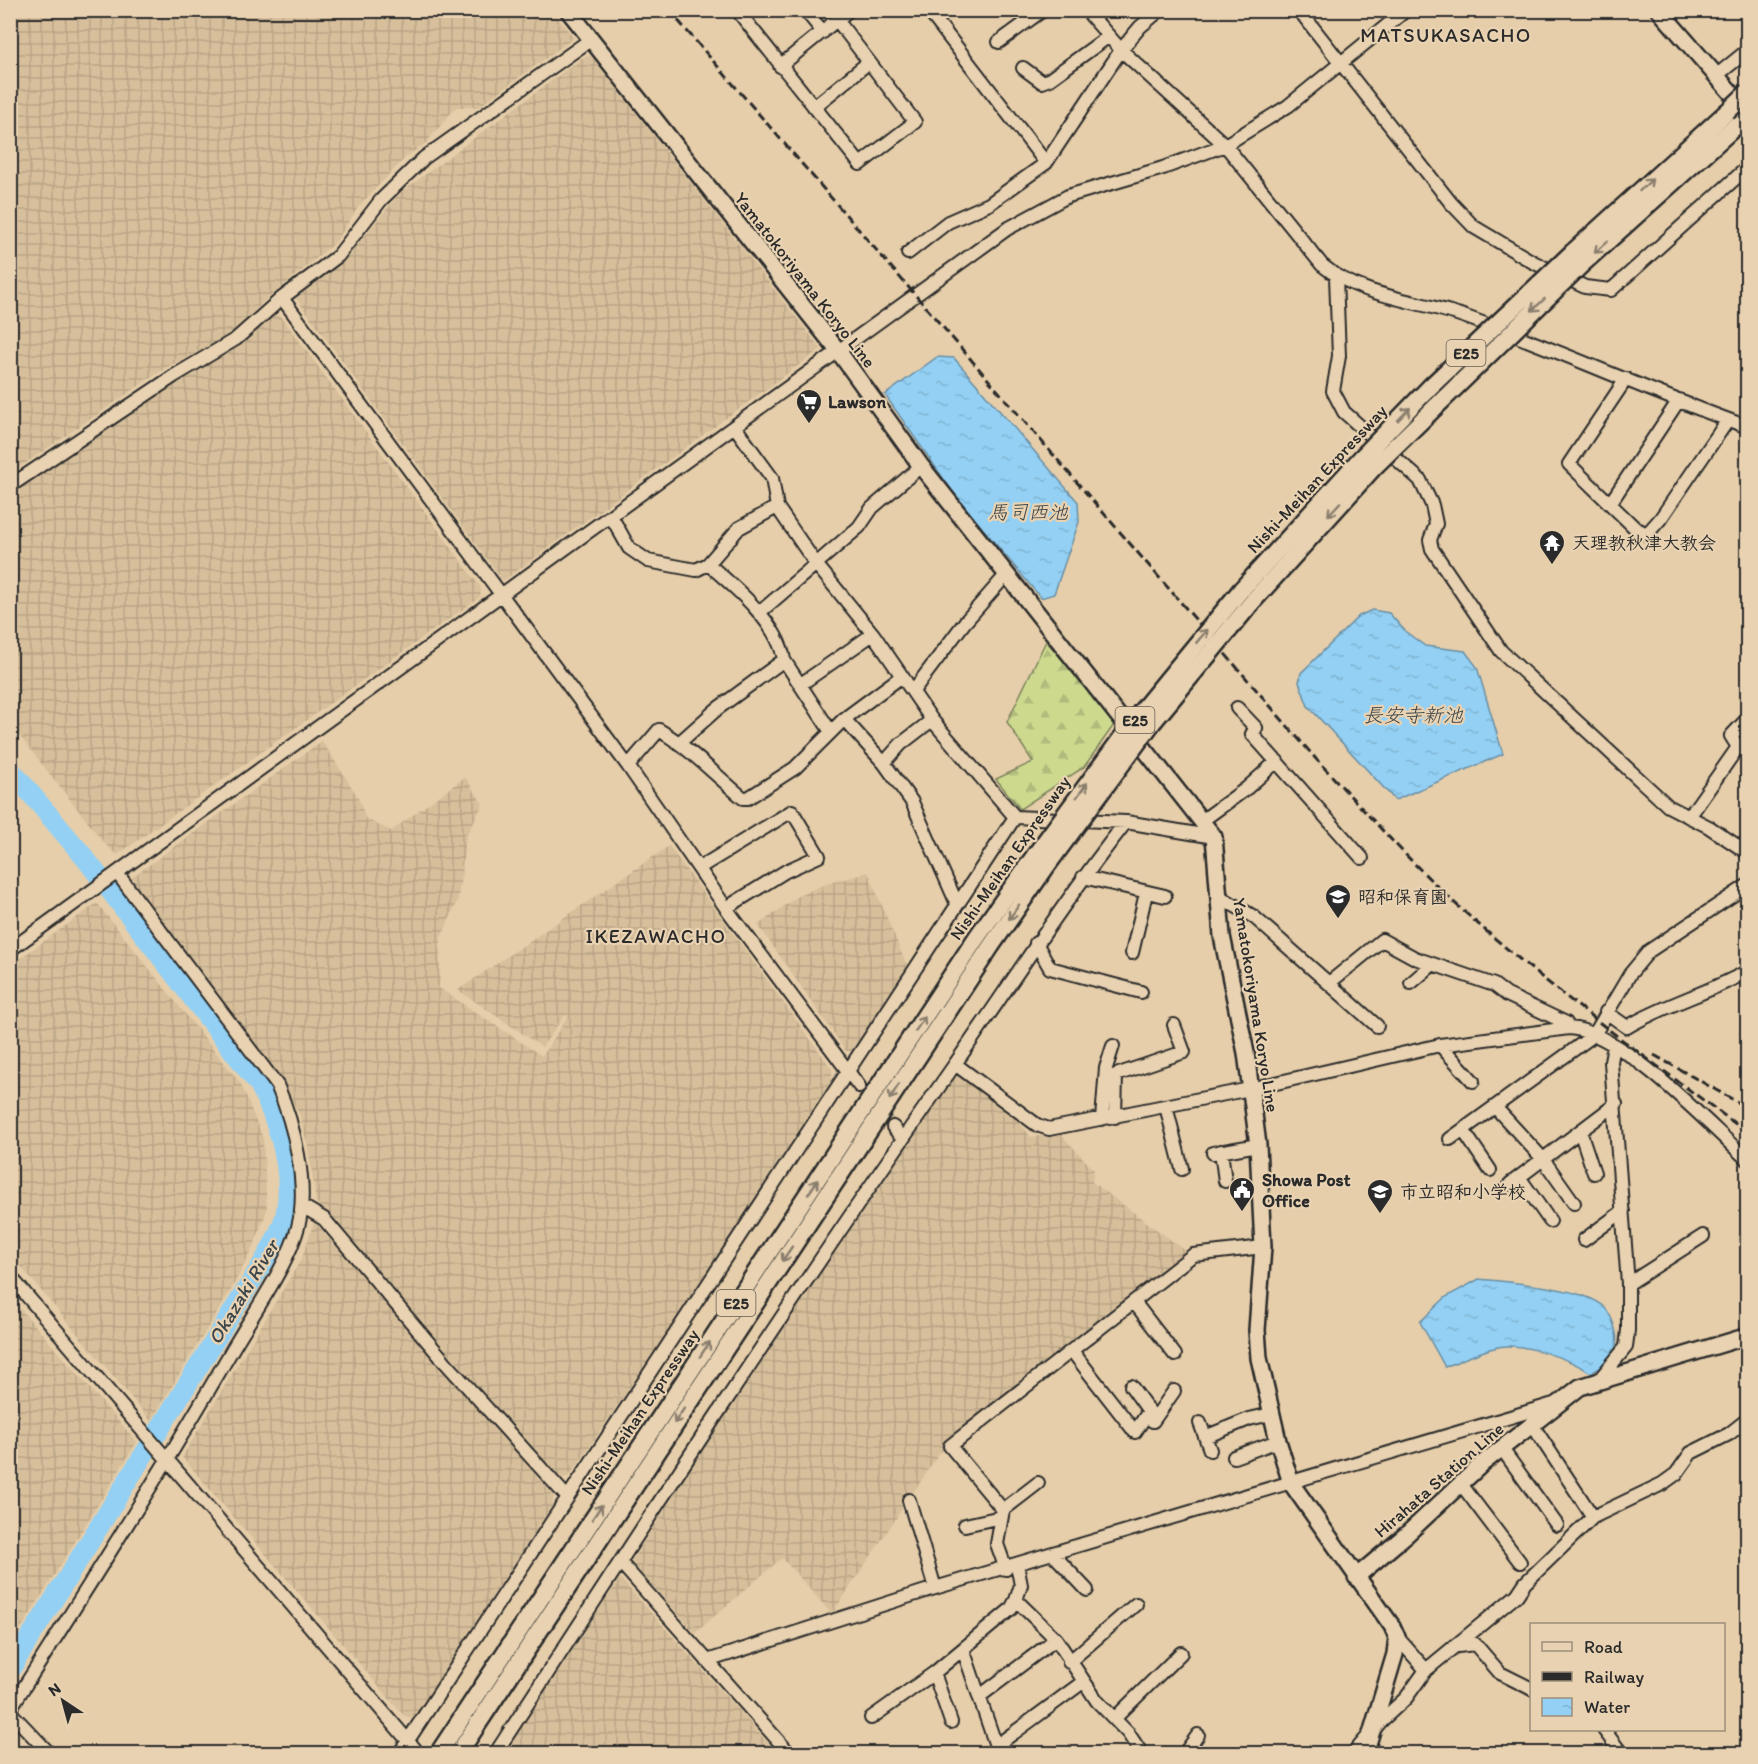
<svg xmlns="http://www.w3.org/2000/svg" width="1758" height="1764" font-family="Itim,'Klee One',sans-serif">
<style>
.industrial{fill:url(#industrial-grid)}
.forest{fill:url(#forest-firs);stroke:#7c825c;stroke-width:1.5}
.water{fill:url(#water-ripples);stroke:#698ea4;stroke-width:1.5}
.lines{fill:none;stroke-linecap:round;stroke-linejoin:round}
.river{stroke:#93d0f4;stroke-width:20}
.minor-tunnel{stroke:#c1ad91;stroke-width:12;stroke-dasharray:12 6;stroke-linecap:butt}
.minor-casing{stroke:#2b2b2b;stroke-width:16}
.major-casing{stroke:#2b2b2b;stroke-width:20}
.highway-casing{stroke:#2b2b2b;stroke-width:21}
.minor{stroke:#e8d2b1;stroke-width:12}
.major{stroke:#e8d2b1;stroke-width:15}
.highway{stroke:#e8d2b1;stroke-width:16}
.rail{stroke:#2b2b2b;stroke-width:3;stroke-dasharray:9 4.5;stroke-linecap:butt}
.highway-bridge-casing{stroke:#2b2b2b;stroke-width:21;stroke-linecap:butt}
.highway-bridge{stroke:#e8d2b1;stroke-width:16}
.oneway{stroke:#8a7e6e}
.labels{text-anchor:middle;dominant-baseline:central;stroke-width:4.5;stroke-linejoin:round;paint-order:stroke}
.shield{fill:#e8d2b1;stroke:#645d53;stroke-width:1.5}
.shield-label{font-size:16px;font-weight:bold;fill:#2b2b2b}
.street-label{font-size:18px;fill:#2b2b2b;stroke:#e8d2b1}
.poi-label{font-size:18px;font-weight:bold;fill:#2b2b2b;stroke:#e8d2b1;text-anchor:start}
.neighbourhood-label{font-size:20px;letter-spacing:1.5px;fill:#2b2b2b;stroke:#e8d2b1}
.water-label{font-size:20px;font-style:italic;fill:#3b4449;stroke:#e8d2b1}
</style>
<defs>
<pattern id="industrial-grid" width="8" height="8" patternUnits="userSpaceOnUse" patternTransform="scale(1.5)"><rect width="8" height="8" fill="#d7bf9b"/><path d="M0 4h8M4 0v8" fill="none" stroke="#b9a486"/></pattern>
<pattern id="forest-firs" width="22" height="20" patternUnits="userSpaceOnUse" patternTransform="scale(1.5)"><rect width="22" height="20" fill="#cdda8e"/><path d="M5 1l3.5 6h-7zM16 11l3.5 6h-7z" fill="#b0bb7b"/></pattern>
<pattern id="water-ripples" width="26" height="14" patternUnits="userSpaceOnUse" patternTransform="scale(1.5)"><rect width="26" height="14" fill="#93d0f4"/><path d="M2 4q2-2 4 0t4 0M15 11q2-2 4 0t4 0" fill="none" stroke="#7fb3d1"/></pattern>
</defs>
<rect width="100%" height="100%" fill="#e6ceaa"/>
<filter id="ink" filterUnits="userSpaceOnUse"><feTurbulence type="fractalNoise" baseFrequency=".0167" numOctaves="2"/><feDisplacementMap in="SourceGraphic" scale="12" xChannelSelector="R" yChannelSelector="G"/><feConvolveMatrix kernelMatrix="1 2 1 2 8 2 1 2 1" color-interpolation-filters="sRGB"/></filter>
<g filter="url(#ink)">
<path class="industrial" d="M11,10H552L574,38L478,107H456L426,143L407,156L359,206L335,243L262,303L238,328L217,342L164,369L11,473Z
M591,56L821,349L503,581L296,298L345,260L399,194L582,58Z
M271,315L281,316L481,588L480,597L117,855L105,844L11,725V493L177,381L241,344Z
M322,741L358,797L366,819L391,831L465,777L483,804L466,836L458,900L441,938L439,988L542,1056L568,1016L565,1015L542,1047L458,990L669,846L832,1069V1082L763,1191L569,1477L558,1478L316,1202L308,1147L300,1116L289,1095L273,1069L128,880Z
M868,872L907,966L853,1051H846L758,925L798,896L838,879H845Z
M97,903L241,1084L263,1138L267,1210L254,1246L232,1288L151,1421L11,1255V965Z
M962,1074L1006,1107L1031,1137L1060,1133L1094,1170L1092,1182L1190,1254L966,1429L939,1454L832,1614L782,1558L695,1633L631,1562L717,1427L950,1078Z
M314,1221L554,1496L552,1506L413,1718L404,1716L182,1457L302,1258Z
M10,1297L137,1442L11,1645H10Z
M620,1578L777,1753H504Z"/>
<path class="forest" d="M1046,641L1116,722L1084,767L1020,809L996,779L1033,762L1007,722Z"/>
<path class="water" d="M937,357L954,358L1078,502L1079,522L1054,594L1041,598L955,495L885,395Z
M1372,610L1389,613L1406,632L1425,646L1465,651L1477,667L1503,754L1395,800L1308,706L1299,682L1301,673L1359,616Z
M1479,1279C1508,1282 1580,1287 1602,1305C1610,1312 1614,1323 1616,1333C1620,1352 1605,1365 1591,1373C1570,1359 1523,1342 1498,1347C1480,1351 1462,1360 1445,1367L1420,1322L1446,1297Z"/>
<g class="lines">
<path class="river" d="M10,769L85,858L260,1086C278,1123 293,1169 286,1211C284,1226 275,1240 269,1253L10,1670"/>
<path class="minor-tunnel" d="M859,1086L893,1127"/>
<defs>
<path id="minor" d="M737,10L860,164L915,122L837,20
M805,10L823,32
M928,10L1046,163
M1086,10L1121,50L1225,145L1322,265C1360,297 1417,300 1463,316C1559,350 1652,393 1748,427
M1299,10L1451,203L1474,227L1533,262L1585,287L1611,290L1748,167
M999,42L1043,10
M780,66L849,10
M1023,68L1042,82L1050,79L1109,36
M1716,76L1748,50
M814,107L869,62
M908,253L948,222L989,204L1046,163L1121,50L1140,27L1160,10
M1336,277L1339,356L1333,391L1344,412L1420,480L1432,505L1436,524L1430,540L1432,549L1501,651L1668,806L1709,827L1748,853
M282,298L628,766L726,908L859,1086
M1626,379L1569,464L1635,528L1647,534L1661,518L1728,420
M735,427L772,478L777,507L816,564L873,634L932,720L1015,817L1126,822L1214,837
M10,486L174,376L236,339L282,298L338,256L381,200L424,158L590,40
M1611,502L1679,400
M611,516L629,548L648,561L696,570L708,564C735,587 779,624 784,660L831,732
M708,564L739,528L777,507
M759,613L859,527L872,508L921,466
M801,684L873,634
M913,691L965,622L1007,574
M1237,708L1256,728L1252,734L1362,858
M844,719L884,763L912,802L957,904
M680,742L717,709L784,660
M884,763L901,744L932,720
M628,766L659,730C690,748 715,775 743,798H748L795,768L844,719L902,676
M1689,817L1738,747L1731,736L1748,718
M1203,820L1247,788L1277,761
M699,868L792,811L819,856L786,871L726,908
M1083,877L1165,896
M1217,895L1254,917L1377,1026
M1036,943L1050,968L1141,992
M10,950L1007,229L1068,196L1163,168L1225,145L1288,106L1406,10
M1132,953L1146,893
M1329,983L1382,940L1415,958L1494,985L1507,995L1566,1023L1569,1028
M1411,983L1432,965
M1606,1012L1627,1027C1666,1004 1709,993 1748,971
M1440,1045L1473,1081
M955,1064L1037,1125L1049,1129L1250,1089L1440,1045L1569,1028C1622,1031 1708,1124 1748,1160
M1166,1106L1182,1169
M1495,1107L1543,1159L1574,1203
M1115,1117L1116,1075L1184,1052L1174,1025
M1102,1119L1106,1068L1113,1046
M893,1127L902,1138
M1463,1130L1490,1170
M1580,1131L1594,1173
M1450,1139L1594,1035L1630,974L1649,951L1748,885
M1221,1151L1225,1181
M1213,1153L1258,1145
M1519,1177L1550,1221
M1510,1184L1616,1104
M302,1206L324,1219L445,1362L567,1497
M1584,1240L1623,1211
M10,1276L415,1749
M1628,1284L1703,1236
M1134,1302L1175,1355
M1072,1351L1135,1432L1149,1411L1131,1386
M1598,1381L1626,1347L1628,1330V1284L1611,1062L1614,1045
M1146,1416L1153,1421L1174,1391
M1200,1423L1210,1450
M1533,1426L1593,1517
M1205,1437L1249,1419L1271,1414
M1502,1449L1557,1525
M1234,1457L1278,1441
M1461,1484L1520,1562
M909,1500L935,1588
M1003,1510L1038,1483
M965,1525L1001,1517
M1053,1554L1087,1590
M620,1562L790,1754
M1017,1565L1021,1585L1016,1600L1056,1639L1097,1701L1128,1733L1142,1754
M1006,1569L997,1544L1003,1510L950,1446L1193,1255L1263,1247
M1397,1637L1426,1670
M1458,1646L1475,1644L1500,1673L1532,1689
M963,1649L996,1746L1083,1682
M707,1661L935,1588L1557,1403
M1069,1662L1136,1604
M934,1673L951,1722
M980,1696L1056,1639
M10,1709C86,1590 162,1472 232,1350C252,1315 288,1265 298,1227C309,1185 294,1124 277,1085L117,873
M10,1712L50,1754
M871,1718L934,1673L1011,1609L1016,1600
M1115,1718L1181,1653
M1604,1730L1622,1754
M399,1754L1015,817
M495,1754C645,1523 795,1292 953,1067C1010,985 1064,901 1126,822
M1184,1754L1198,1735
M1353,1754L1381,1721L1406,1698L1426,1670L1517,1595L1525,1583L1593,1517L1662,1484L1676,1474L1691,1453L1729,1434L1748,1419"/>
<path id="major" d="M568,10L839,352L921,466L1214,837L1222,936L1246,1053L1258,1145L1263,1247L1257,1330L1259,1358L1278,1441L1291,1483L1392,1626L1397,1637L1395,1654L1365,1754
M1659,10L1748,112
M1356,1577L1407,1534L1483,1463L1580,1387L1748,1336"/>
<path id="highway" d="M1572,253L1727,112
M1581,265L1748,115
M1241,590L1363,456
M1253,601L1375,466
M438,1754L977,937L1036,854
M458,1754L991,946L1048,864"/>
</defs>
<use href="#minor" class="minor-casing"/>
<use href="#major" class="major-casing"/>
<use href="#highway" class="highway-casing"/>
<use href="#minor" class="minor"/>
<use href="#major" class="major"/>
<use href="#highway" class="highway"/>
<path class="rail" d="M669,10L1316,759C1366,812 1414,867 1468,915C1557,994 1653,1063 1748,1133
M1654,1055L1748,1108"/>
<defs>
<path id="highway-bridge" d="M1727,112L1748,92
M1363,456L1430,387L1572,253
M1375,466L1581,265
M1036,854L1140,713L1241,590
M1048,864L1152,723L1253,601"/>
</defs>
<use href="#highway-bridge" class="highway-bridge-casing"/>
<use href="#highway-bridge" class="highway-bridge"/>
</g>
<defs><path id="oneway-shaft" d="M-6 0H5M1.5-3L5.5 0L1.5 3" fill="none" stroke-width="1.6" stroke-linecap="round" stroke-linejoin="round" transform="scale(1.5)"/></defs>
<g class="oneway">
<use href="#oneway-shaft" transform="translate(1646 185) rotate(-42)"/>
<use href="#oneway-shaft" transform="translate(1601 247) rotate(138)"/>
<use href="#oneway-shaft" transform="translate(1538 305) rotate(137)"/>
<use href="#oneway-shaft" transform="translate(1404 414) rotate(-46)"/>
<use href="#oneway-shaft" transform="translate(1334 509) rotate(133)"/>
<use href="#oneway-shaft" transform="translate(1202 636) rotate(-50)"/>
<use href="#oneway-shaft" transform="translate(1082 790) rotate(-54)"/>
<use href="#oneway-shaft" transform="translate(1014 912) rotate(125)"/>
<use href="#oneway-shaft" transform="translate(920 1024) rotate(-57)"/>
<use href="#oneway-shaft" transform="translate(894 1092) rotate(123)"/>
<use href="#oneway-shaft" transform="translate(813 1187) rotate(-56)"/>
<use href="#oneway-shaft" transform="translate(787 1254) rotate(124)"/>
<use href="#oneway-shaft" transform="translate(705 1349) rotate(-56)"/>
<use href="#oneway-shaft" transform="translate(679 1416) rotate(124)"/>
<use href="#oneway-shaft" transform="translate(597 1512) rotate(-56)"/>
</g>
</g>
<defs>
<symbol id="supermarket-pin" viewBox="-11 -11 22 30"><path d="M0 17L-7.5 6A9.5 9.5 0 1 1 7.5 6Z" fill="#2b2b2b" stroke="#e8d2b1"/><path d="M-6-5.5h2.5l.6 2H6L4.5 2H-2.5L-4.4-4H-6ZM-1.5 3.2a1.3 1.3 0 1 0 .1 0ZM3 3.2a1.3 1.3 0 1 0 .1 0Z" fill="#fff"/></symbol>
<symbol id="temple-pin" viewBox="-11 -11 22 30"><path d="M0 17L-7.5 6A9.5 9.5 0 1 1 7.5 6Z" fill="#2b2b2b" stroke="#e8d2b1"/><path d="M0-6L5-2H3V0L6.5 2.5H4V6H1.5V3h-3V6H-4V2.5H-6.5L-3 0V-2H-5Z" fill="#fff"/></symbol>
<symbol id="school-pin" viewBox="-11 -11 22 30"><path d="M0 17L-7.5 6A9.5 9.5 0 1 1 7.5 6Z" fill="#2b2b2b" stroke="#e8d2b1"/><path d="M0-5L7-2L0 1L-7-2ZM-4 1L0 2.5L4 1V4Q0 6-4 4Z" fill="#fff"/></symbol>
<symbol id="civic-pin" viewBox="-11 -11 22 30"><path d="M0 17L-7.5 6A9.5 9.5 0 1 1 7.5 6Z" fill="#2b2b2b" stroke="#e8d2b1"/><path d="M-.6-6.5H3V-4.5H.6V-3L4-1V1h2V6H-6V1h2V-1L-.6-3ZM-1.2 2.5V6h2.4V2.5Z" fill="#fff"/></symbol>
</defs>
<g fill-rule="evenodd">
<use href="#supermarket-pin" x="794" y="387" width="30" height="40"/>
<use href="#temple-pin" x="1537" y="528" width="30" height="40"/>
<use href="#school-pin" x="1323" y="882" width="30" height="40"/>
<use href="#civic-pin" x="1227" y="1175" width="30" height="40"/>
<use href="#school-pin" x="1365" y="1177" width="30" height="40"/>
</g>
<g class="labels">
<g class="shield">
<rect x="1446.5" y="340" width="39" height="26" rx="4.5"/>
<rect x="1115.5" y="707" width="39" height="26" rx="4.5"/>
<rect x="716.5" y="1290" width="39" height="26" rx="4.5"/>
</g>
<g class="shield-label">
<text x="1466" y="353">E25</text>
<text x="1135" y="720">E25</text>
<text x="736" y="1303">E25</text>
</g>
<g class="street-label">
<text transform="translate(805 280) rotate(52)">Yamatokoriyama Koryo Line</text>
<text transform="translate(1317 479) rotate(-47)">Nishi-Meihan Expressway</text>
<text transform="translate(1010 858) rotate(-55)">Nishi-Meihan Expressway</text>
<text transform="translate(1256 1005) rotate(81)">Yamatokoriyama Koryo Line</text>
<text transform="translate(640 1412) rotate(-56)">Nishi-Meihan Expressway</text>
<text transform="translate(1439 1480) rotate(-41)">Hirahata Station Line</text>
</g>
<g class="poi-label">
<text x="828" y="402">Lawson</text>
<text x="1572" y="543">天理教秋津大教会</text>
<text x="1358" y="897">昭和保育園</text>
<text x="1262" y="1180">Showa Post<tspan x="1262" dy="21">Office</tspan></text>
<text x="1400" y="1192">市立昭和小学校</text>
</g>
<g class="neighbourhood-label">
<text x="1446" y="35">MATSUKASACHO</text>
<text x="656" y="936">IKEZAWACHO</text>
</g>
<g class="water-label">
<text x="1028" y="512">馬司西池</text>
<text x="1413" y="715">長安寺新池</text>
<text transform="translate(243 1292) rotate(-59)">Okazaki River</text>
</g>
</g>
<rect width="1758" height="1764" fill="none" stroke="#e8d2b1" stroke-width="36"/>
<rect x="18" y="18" width="1722" height="1728" fill="none" stroke="#2b2b2b" stroke-width="2" filter="url(#ink)"/>
<rect x="1530" y="1623" width="195" height="108" fill="#e8d2b1" stroke="#9c8f7b" stroke-width="1.5"/>
<rect x="1542" y="1642" width="30" height="9" fill="#e8d2b1" stroke="#9c8f7b" stroke-width="1.5"/>
<text x="1584" y="1653" font-size="18" fill="#2b2b2b">Road</text>
<rect x="1542" y="1672" width="30" height="9" fill="#2b2b2b" stroke="#9c8f7b" stroke-width="1.5"/>
<text x="1584" y="1683" font-size="18" fill="#2b2b2b">Railway</text>
<rect x="1542" y="1698" width="30" height="18" fill="url(#water-ripples)" stroke="#9c8f7b" stroke-width="1.5"/>
<text x="1584" y="1713" font-size="18" fill="#2b2b2b">Water</text>
<g transform="translate(63 1701) rotate(324)" stroke="#e8d2b1" stroke-width="4.5" paint-order="stroke">
<path d="M0-4.5L10 22L0 15L-10 22Z" fill="#2b2b2b"/>
<text y="-9" font-size="16" font-weight="bold" text-anchor="middle" fill="#2b2b2b">N</text>
</g>
</svg>
